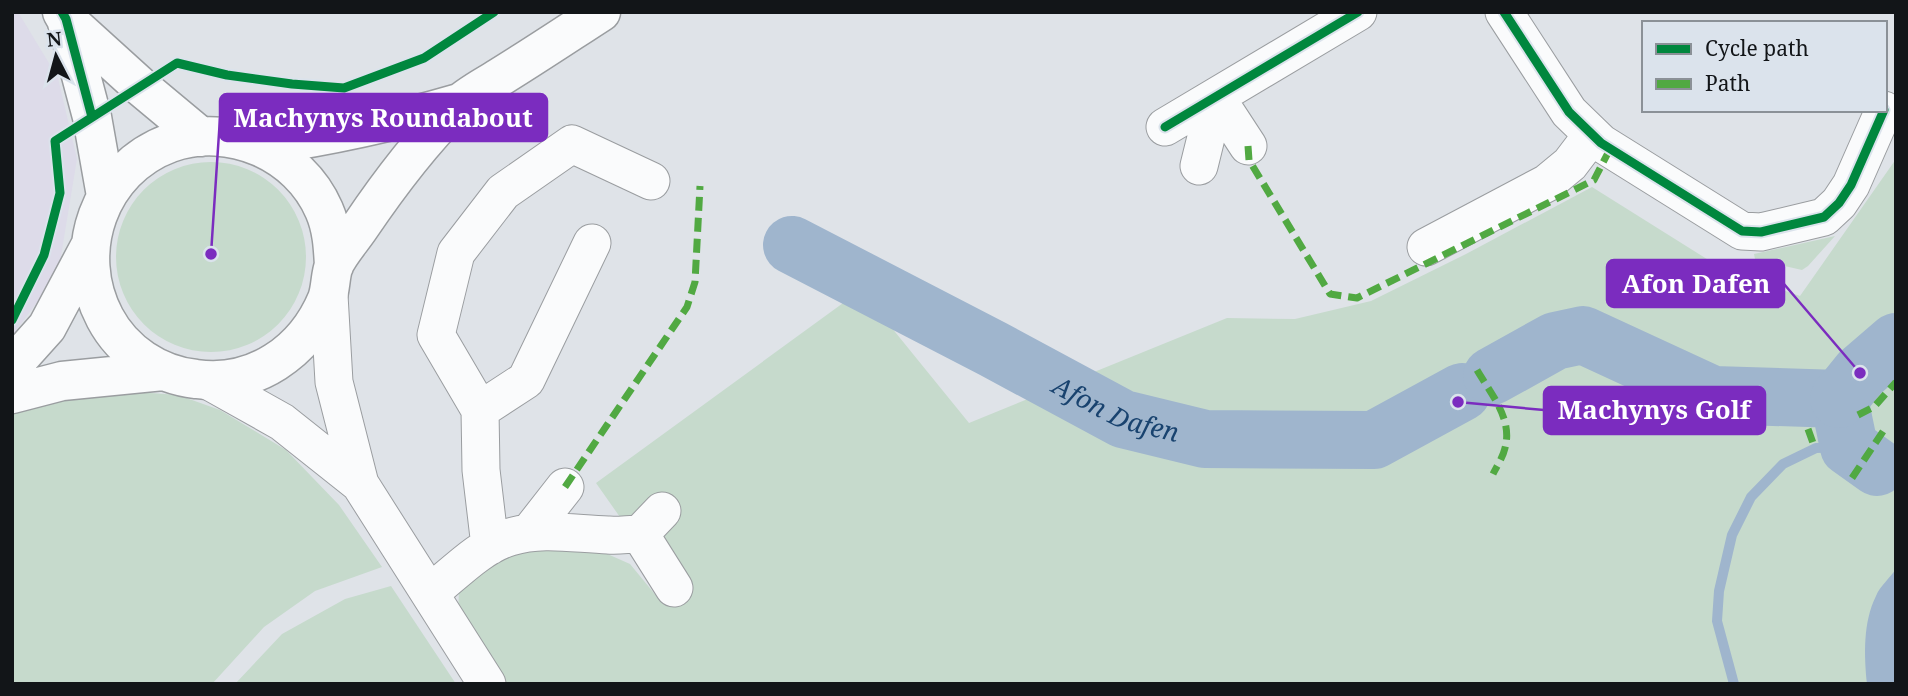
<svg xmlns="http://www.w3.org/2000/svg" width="1908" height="696" font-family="'Noto Serif',serif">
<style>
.commercial{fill:#dddbe9}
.green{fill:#c6dacc}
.water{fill:#9fb5cd}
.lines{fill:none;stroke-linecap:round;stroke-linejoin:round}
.stream{stroke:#9fb5cd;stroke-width:10}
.river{stroke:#9fb5cd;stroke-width:58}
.minor-casing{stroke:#9a9da0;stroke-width:39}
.major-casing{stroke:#9a9da0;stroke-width:41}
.minor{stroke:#fafbfc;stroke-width:37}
.major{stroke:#fafbfc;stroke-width:38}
.quiet{stroke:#51a942;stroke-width:7;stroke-dasharray:14 7;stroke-linecap:butt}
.cycleway-casing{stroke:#dbe3ec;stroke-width:13}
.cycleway{stroke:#00873e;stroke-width:9}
.labels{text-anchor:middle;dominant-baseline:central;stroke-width:5;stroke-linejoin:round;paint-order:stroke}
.water-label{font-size:26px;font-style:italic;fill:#19436f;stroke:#dbe3ec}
.leader{fill:none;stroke:#7b2cbf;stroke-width:2.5}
.callout-dot{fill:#7b2cbf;stroke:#dbe3ec;stroke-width:2.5}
.callout{fill:#7b2cbf;stroke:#7b2cbf;stroke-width:2.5}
.callout-label{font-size:26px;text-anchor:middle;font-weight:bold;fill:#fff}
</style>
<rect width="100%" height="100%" fill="#dfe3e8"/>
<path class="commercial" d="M12,12H18L58,78L77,159L58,274L12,336Z"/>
<path class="green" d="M1896,159V684H504L458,610L459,593L473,573L496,554L578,541L630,564L663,604L674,594L596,483L861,290L969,423L1227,318L1295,319L1371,301L1466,254L1592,187L1726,271L1800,296Z
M116 257a95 95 0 1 1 190 0a95 95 0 1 1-190 0Z
M1835,236L1808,266L1802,270L1755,259L1754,254Z
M111,390L178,395L220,410L286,450L339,505L382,567L315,591L264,627L212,684H12V415L27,407Z
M391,586L456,684H235L282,634L345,599Z"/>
<path class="water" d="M1896,569V684H1867C1864,655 1863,622 1876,596C1880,586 1890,578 1896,569Z"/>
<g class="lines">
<path class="stream" d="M1734,684L1717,621L1719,591L1732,535L1751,497L1783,464L1816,448L1849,447"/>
<g class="river">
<path id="s1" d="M792,245L993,349L1123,419L1205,439L1374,440L1462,392"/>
<path d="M1492,376L1555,341L1583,335L1713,395L1839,399L1849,447L1877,467"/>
<path d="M1839,399L1860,373L1896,342"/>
</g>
<defs>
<path id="minor" d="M1504,12L1569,112L1601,143L1742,231L1761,232L1824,217L1839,203L1851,185L1884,110
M1216,97L1248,146
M1165,127L1358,12
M1199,166L1216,97
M1426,247L1547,183L1570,164L1592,135
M329,295L334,382L360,484L487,684
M209,381L282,422L360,484
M480,410L436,335L456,253L503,192L572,144L651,181
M529,533L565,487
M640,534L674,588
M490,546L481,470L480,410L526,380L592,243
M430,593C454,574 480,546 510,537C542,527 575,534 608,535C618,536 629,534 640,534L662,511"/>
<path id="major" d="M62,12L66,19L141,87L201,137
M66,19L92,117L106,196
M261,146C329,136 394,122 459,103
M334,266C333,247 332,228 324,210C299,152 229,122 170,143C99,169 70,252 105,318C123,352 158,375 196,379C255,387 305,352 327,299C331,288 330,275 334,265C340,252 352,239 360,227C389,184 420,143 457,106C468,95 486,86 500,77C534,56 567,34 601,12
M12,366L47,327L89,248
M12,394L62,381L163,371"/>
</defs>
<use href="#minor" class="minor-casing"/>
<use href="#major" class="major-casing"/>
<use href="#minor" class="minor"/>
<use href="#major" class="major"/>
<path class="quiet" d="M1248,146L1249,160L1330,294L1357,298L1594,180L1610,149
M1477,370C1491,394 1513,419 1505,448C1503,457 1497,466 1493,474
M1858,415L1874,407L1896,382
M1808,429L1813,443
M1852,478L1886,427
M565,487L687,307L695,282L700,186"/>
<defs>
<path id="cycleway" d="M62,12L66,19L92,117
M1504,12L1569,112L1601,143L1742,231L1761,232L1824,217L1839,203L1851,185L1884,110
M1165,127L1358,12
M12,320L44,255L60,193L55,141L177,63L227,75L292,84L344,88L424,58L494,12"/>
</defs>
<use href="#cycleway" class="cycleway-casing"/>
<use href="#cycleway" class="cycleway"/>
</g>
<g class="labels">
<g class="water-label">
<text stroke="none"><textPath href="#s1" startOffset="364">Afon Dafen</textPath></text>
</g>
</g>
<path class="leader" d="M211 254L220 118M1860 373L1784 284M1458 402L1544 410"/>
<g class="callout-dot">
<circle cx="211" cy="254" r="7"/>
<circle cx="1860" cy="373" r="7"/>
<circle cx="1458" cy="402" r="7"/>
</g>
<g class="callout">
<rect x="220" y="94" width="327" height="47" rx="7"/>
<rect x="1607" y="260" width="177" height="47" rx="7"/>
<rect x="1544" y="387" width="221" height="47" rx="7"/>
</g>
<g class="callout-label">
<text x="383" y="127">Machynys Roundabout</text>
<text x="1696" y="293">Afon Dafen</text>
<text x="1654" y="419">Machynys Golf</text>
</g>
<rect width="1908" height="696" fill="none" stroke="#121518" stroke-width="28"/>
<rect x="1642" y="21" width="245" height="91" fill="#dbe3ec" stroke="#8b9197" stroke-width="2"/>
<rect x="1656" y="44" width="35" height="10" fill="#00873e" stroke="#8b9197" stroke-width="2"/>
<text x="1705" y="56" font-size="21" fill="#121518">Cycle path</text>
<rect x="1656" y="79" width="35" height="10" fill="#51a942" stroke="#8b9197" stroke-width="2"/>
<text x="1705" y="91" font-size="21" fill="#121518">Path</text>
<g transform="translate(56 56) rotate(354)" stroke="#dbe3ec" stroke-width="5" paint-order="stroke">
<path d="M0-5L12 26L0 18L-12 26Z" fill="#121518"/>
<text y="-10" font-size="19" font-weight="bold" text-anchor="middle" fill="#121518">N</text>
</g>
</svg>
